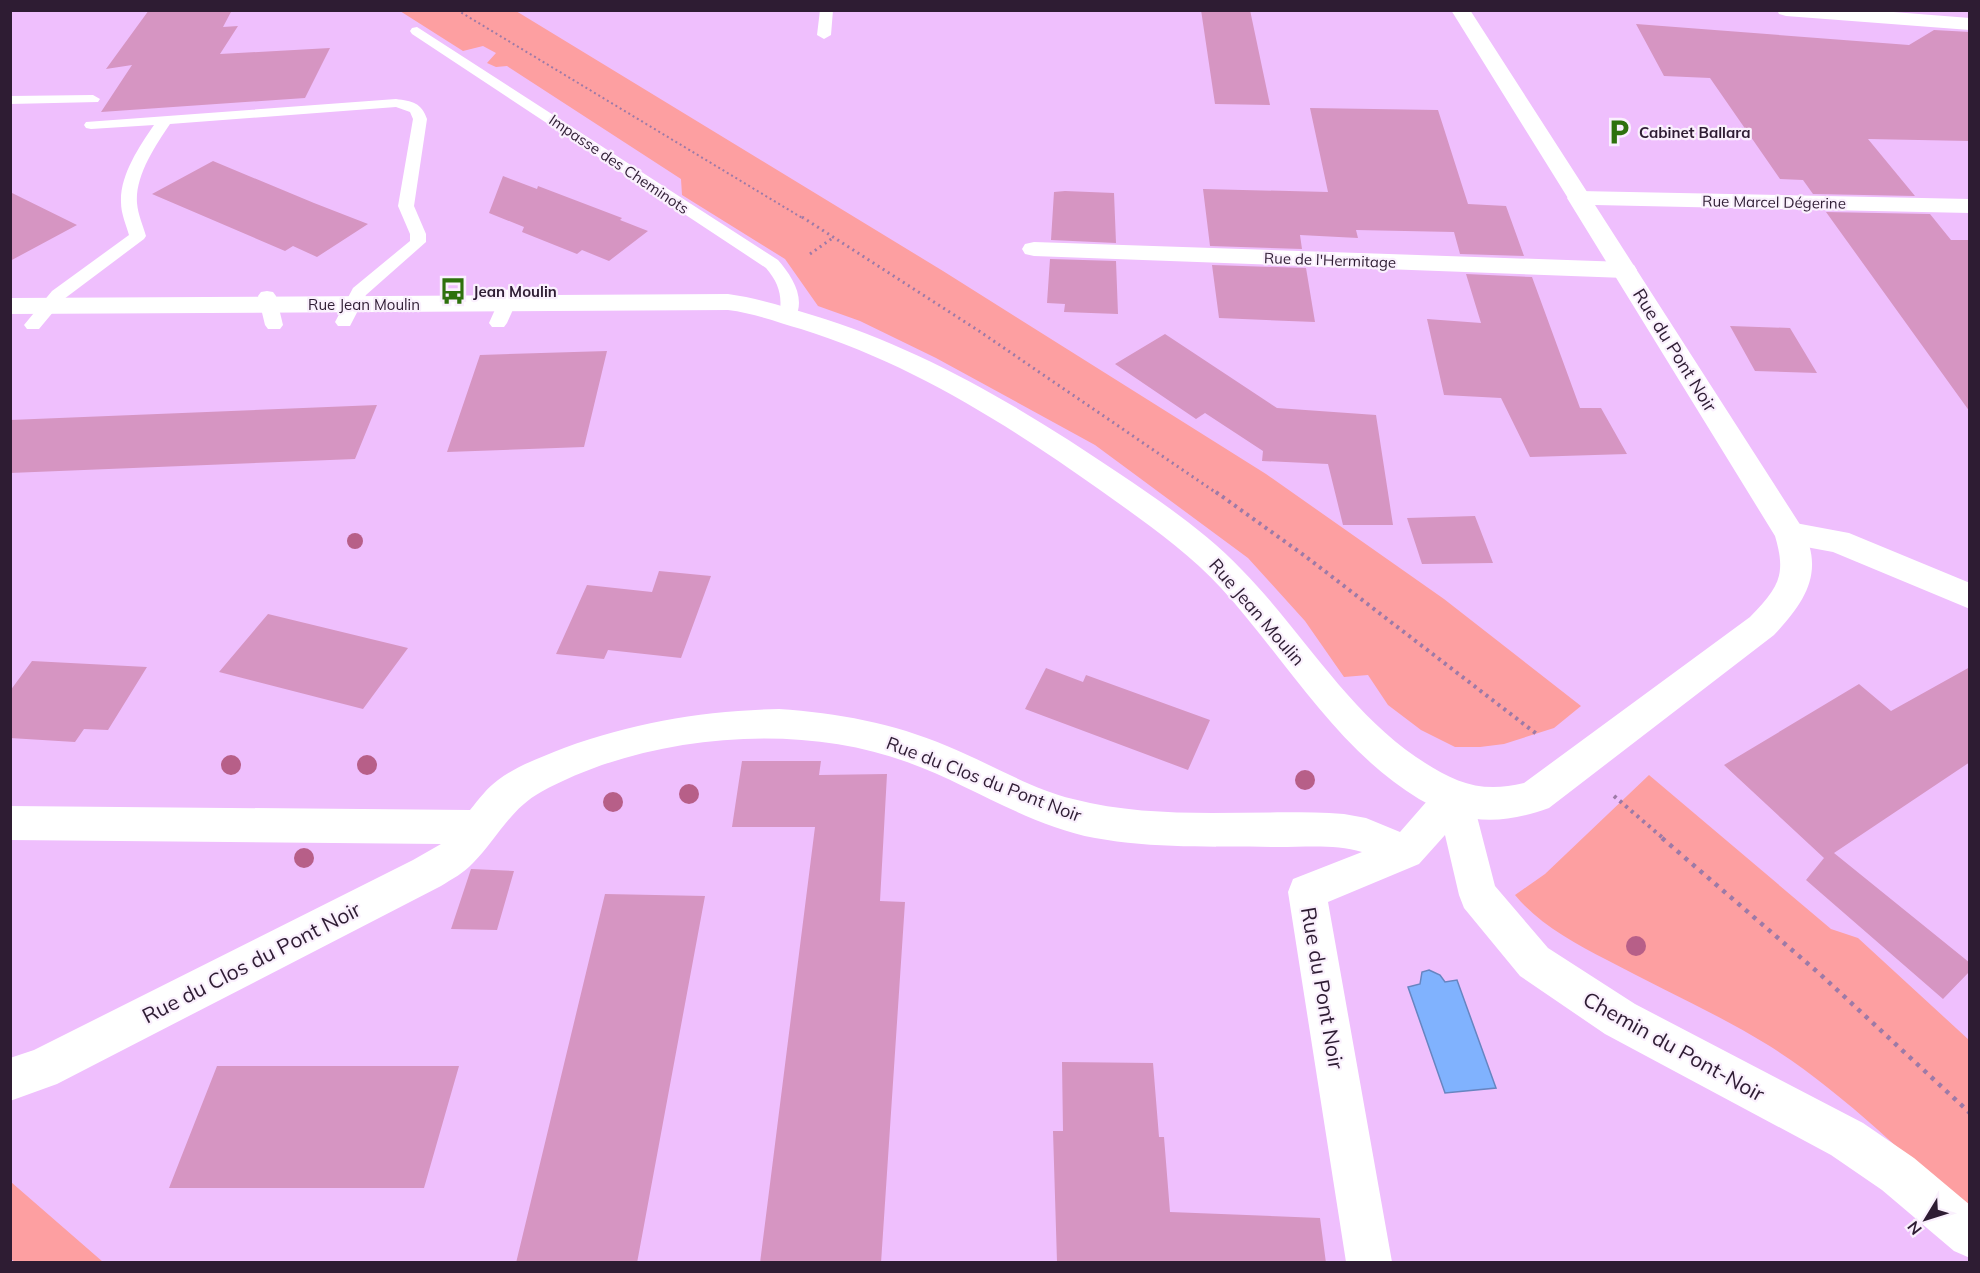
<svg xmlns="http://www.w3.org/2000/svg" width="1980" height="1273" font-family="Mulish,sans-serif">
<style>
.green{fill:#fd9fa1}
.water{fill:#80b2fe;stroke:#6785c1;stroke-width:1.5}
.building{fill:#d695c2}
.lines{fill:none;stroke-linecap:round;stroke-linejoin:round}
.path-far3{stroke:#9d7aa7;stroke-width:2;stroke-dasharray:2 3;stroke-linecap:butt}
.path-far2{stroke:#9d7aa7;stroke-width:3;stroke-dasharray:2 4;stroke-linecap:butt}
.path-far1{stroke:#9d7aa7;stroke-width:4;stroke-dasharray:3 4.5;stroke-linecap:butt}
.path{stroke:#9d7aa7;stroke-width:4.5;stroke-dasharray:4 6;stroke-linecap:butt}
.service{fill:#fff;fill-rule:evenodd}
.minor{fill:#fff;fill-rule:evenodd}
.tertiary{fill:#fff;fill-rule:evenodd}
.tree{fill:#b75f88}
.labels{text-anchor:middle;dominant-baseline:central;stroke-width:4.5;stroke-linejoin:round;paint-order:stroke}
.far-poi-label{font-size:15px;font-weight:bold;fill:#2e1c33;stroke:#faf0fd;text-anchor:start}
.far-street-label{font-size:15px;fill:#2e1c33;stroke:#faf0fd}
.street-label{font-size:18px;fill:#2e1c33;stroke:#faf0fd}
.near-street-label{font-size:21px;fill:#2e1c33;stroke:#faf0fd}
</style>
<rect width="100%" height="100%" fill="#efbffd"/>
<path class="green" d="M400,11H516L943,271L1266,474L1444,599L1581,706L1554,728L1504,744L1480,747H1455L1421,730L1388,705L1368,675L1344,677L1305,621L1248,558L1095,445L936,358L860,321L818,306L785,259L682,195L681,179L507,66L496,67L487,63L496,53L483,46L463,51Z
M1649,775L1831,929L1858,938L1969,1040V1215C1908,1157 1840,1090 1768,1045C1716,1013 1661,989 1607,960C1573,942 1540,925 1515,895L1545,874Z
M11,1182L103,1262H15L11,1259Z"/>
<path class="water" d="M1429,970L1440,975L1445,982L1457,980L1496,1088L1445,1093L1408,987L1420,984L1422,972Z"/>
<path class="building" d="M149,10H232L223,27L238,26L220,54L330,48L305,98L101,112L132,65L106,69Z
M1201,10H1250L1270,105L1215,104Z
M1636,24L1909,45L1934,30L1970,32V141L1868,139L1915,196L1813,194L1803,180L1780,179L1710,78L1664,76Z
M1310,108L1438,110L1468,204L1506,206L1524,256L1460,254L1454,232L1356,230L1358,238L1300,235L1302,249L1210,246L1203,189L1328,192Z
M213,161L314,203L368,224L317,257L293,246L285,251L152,194Z
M503,176L537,189L538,186L622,218L620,220L648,231L609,261L582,250L577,254L522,232L524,227L489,213Z
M1065,191L1114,193L1116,243L1051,240L1054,192Z
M10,192L77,225L10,261Z
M1826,212L1930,214L1951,240H1970V412Z
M1050,259L1116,261L1118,314L1064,312L1065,304L1047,303Z
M1212,265L1306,268L1315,322L1219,318Z
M1466,274L1532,277L1580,408H1601L1627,454L1530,457L1501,398L1444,395L1427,319L1481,323Z
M1730,326L1790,328L1817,373L1755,371Z
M1165,334L1277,408L1376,415L1393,525H1343L1328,464L1262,461L1263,451L1205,413L1196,419L1115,364Z
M607,351L584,447L447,452L480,355Z
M377,405L355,459L10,473V420Z
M1475,516L1493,563L1422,564L1407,518Z
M659,571L711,576L681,658L608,650L604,659L556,654L587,585L652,592Z
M268,614L408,648L363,709L219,672Z
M32,661L147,667L108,730L84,729L75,742L10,738V691Z
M1970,667V762L1834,853L1970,963V971L1943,999L1806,880L1824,858L1724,765L1859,684L1891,711Z
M1046,668L1083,682L1086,675L1210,720L1188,770L1025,709Z
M742,761H821L819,775L887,774L880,901L905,902L881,1263H760L815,827H732Z
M471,869L514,871L497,930L451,929Z
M605,894L705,896L637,1263H516Z
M1062,1062L1153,1063L1159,1137H1164L1170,1212L1320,1218L1326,1263L1057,1262L1053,1131H1063Z
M217,1066H459L424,1188H169Z"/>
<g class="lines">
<path class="path-far3" d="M457,10L804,219"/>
<path class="path-far2" d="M802,217L979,331L1218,494
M810,254L834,237"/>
<path class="path-far1" d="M1216,492L1305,556L1538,735
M1614,796L1664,839"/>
<path class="path" d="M1662,838L1821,975L1970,1113"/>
<path class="service" d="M820,10H833L831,35L824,39L817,35Z
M417,27L778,260C792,276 807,299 794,320H782L779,316C783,297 779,283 766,268L412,34L410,31L412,28Z
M93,95L100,99L98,102L10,104V96Z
M396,99C412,101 422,103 427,119L414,206L426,234V242L366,295L350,326H338L335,322L353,288L410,241V234L398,206L413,119L410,112L396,107L170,124C155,146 135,176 137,203C138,215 143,225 146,236L144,239L64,299L39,329H27L24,325L52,291L129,235C126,224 121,214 121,202C120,175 139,147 154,125L91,129L86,128L84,125L86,122Z
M511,289L517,290L520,294L507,323L504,327H492L489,323L502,294L505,290Z
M267,291L273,292L276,296L283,325L280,329H268L265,325L258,296L261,292Z"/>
<path class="minor" d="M1451,10H1470L1591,198L1587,203L1579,205L1571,203Z
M1777,10H1868L1970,18V30L1786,16L1779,14Z
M1034,242L1625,262L1634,265L1637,270L1634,275L1625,278L1034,256L1025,254L1022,249L1025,244Z
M1790,522L1849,533L1970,583V609L1833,552L1779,542L1775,534L1779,526Z
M779,709C838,713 893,723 947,746C989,763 1029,788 1073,799C1161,822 1254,808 1344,814L1366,818L1400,832L1441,785L1454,781L1467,785L1472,797L1495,886L1548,948L1635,1004L1863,1123L1914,1158L1970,1205V1258L1954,1251L1882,1190L1831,1155L1605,1034L1520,976L1464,908L1459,895L1445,835L1419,864L1328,902L1392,1262H1346L1288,892L1293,879L1362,852C1336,844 1306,847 1278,847C1218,846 1155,849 1095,838C1027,825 971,785 907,762C796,721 644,735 541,792C510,809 497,839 473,863C464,873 452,879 441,886L57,1084L10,1101V1058L34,1050L413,860L441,844L10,840V806L470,810C479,799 487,788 498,780C518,765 542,757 564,748C635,722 704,711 779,709Z"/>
<path class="tertiary" d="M1579,191L1970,199V213L1595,205L1801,526C1826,571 1805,602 1774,635L1549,808C1502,825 1464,825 1419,799C1335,748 1286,659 1221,588C1186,550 1142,520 1100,490C1007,424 910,363 801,329C777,322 753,313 728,310L10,314V298L728,294C757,298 785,307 812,315C924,349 1024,409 1120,474C1163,503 1207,533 1242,570C1301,630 1346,709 1416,757C1453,782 1480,794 1524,783L1750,617C1778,588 1787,576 1775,536L1567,198L1571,193Z"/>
</g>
<g class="tree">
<circle cx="355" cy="541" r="8"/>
<circle cx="231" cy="765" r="10"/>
<circle cx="367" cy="765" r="10"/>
<circle cx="1305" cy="780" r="10"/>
<circle cx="689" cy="794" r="10"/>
<circle cx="613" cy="802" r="10"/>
<circle cx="304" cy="858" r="10"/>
<circle cx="1636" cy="946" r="10"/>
</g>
<defs>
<symbol id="parking-bare" viewBox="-9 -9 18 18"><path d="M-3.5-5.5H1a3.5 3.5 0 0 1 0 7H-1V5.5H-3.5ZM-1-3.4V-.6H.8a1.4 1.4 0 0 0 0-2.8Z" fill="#2e710d" stroke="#faf0fd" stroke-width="2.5" paint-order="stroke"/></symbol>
<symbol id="bus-bare" viewBox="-9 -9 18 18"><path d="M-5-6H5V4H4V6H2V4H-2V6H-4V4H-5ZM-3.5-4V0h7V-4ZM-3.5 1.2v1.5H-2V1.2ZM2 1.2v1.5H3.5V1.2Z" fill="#2e710d" stroke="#faf0fd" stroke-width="2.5" paint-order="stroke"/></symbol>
</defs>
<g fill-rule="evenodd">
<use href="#parking-bare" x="1600" y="113" width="38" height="38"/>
<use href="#bus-bare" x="434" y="272" width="38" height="38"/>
</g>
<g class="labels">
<g class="far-poi-label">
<text x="1639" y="132">Cabinet Ballara</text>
<text x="473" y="291">Jean Moulin</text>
</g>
<g class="far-street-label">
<text transform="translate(619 164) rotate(34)">Impasse des Cheminots</text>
<text transform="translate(1774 202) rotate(1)">Rue Marcel Dégerine</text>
<text transform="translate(1330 260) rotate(2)">Rue de l'Hermitage</text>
<text x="364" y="304">Rue Jean Moulin</text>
</g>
<g class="street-label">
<text transform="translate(1675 350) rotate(58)">Rue du Pont Noir</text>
<text transform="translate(1257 612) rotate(49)">Rue Jean Moulin</text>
<text transform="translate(984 779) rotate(21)">Rue du Clos du Pont Noir</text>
</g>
<g class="near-street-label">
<text transform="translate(251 962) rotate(-27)">Rue du Clos du Pont Noir</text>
<text transform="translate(1323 988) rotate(80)">Rue du Pont Noir</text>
<text transform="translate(1674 1046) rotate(29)">Chemin du Pont-Noir</text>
</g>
</g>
<rect width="1980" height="1273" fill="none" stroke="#2e1c33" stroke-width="24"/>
<g transform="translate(1926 1219) rotate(232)" stroke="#faf0fd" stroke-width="4.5" paint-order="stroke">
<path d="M0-4.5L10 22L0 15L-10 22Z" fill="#2e1c33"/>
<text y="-9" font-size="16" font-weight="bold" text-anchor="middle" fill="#2e1c33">N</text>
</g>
</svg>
